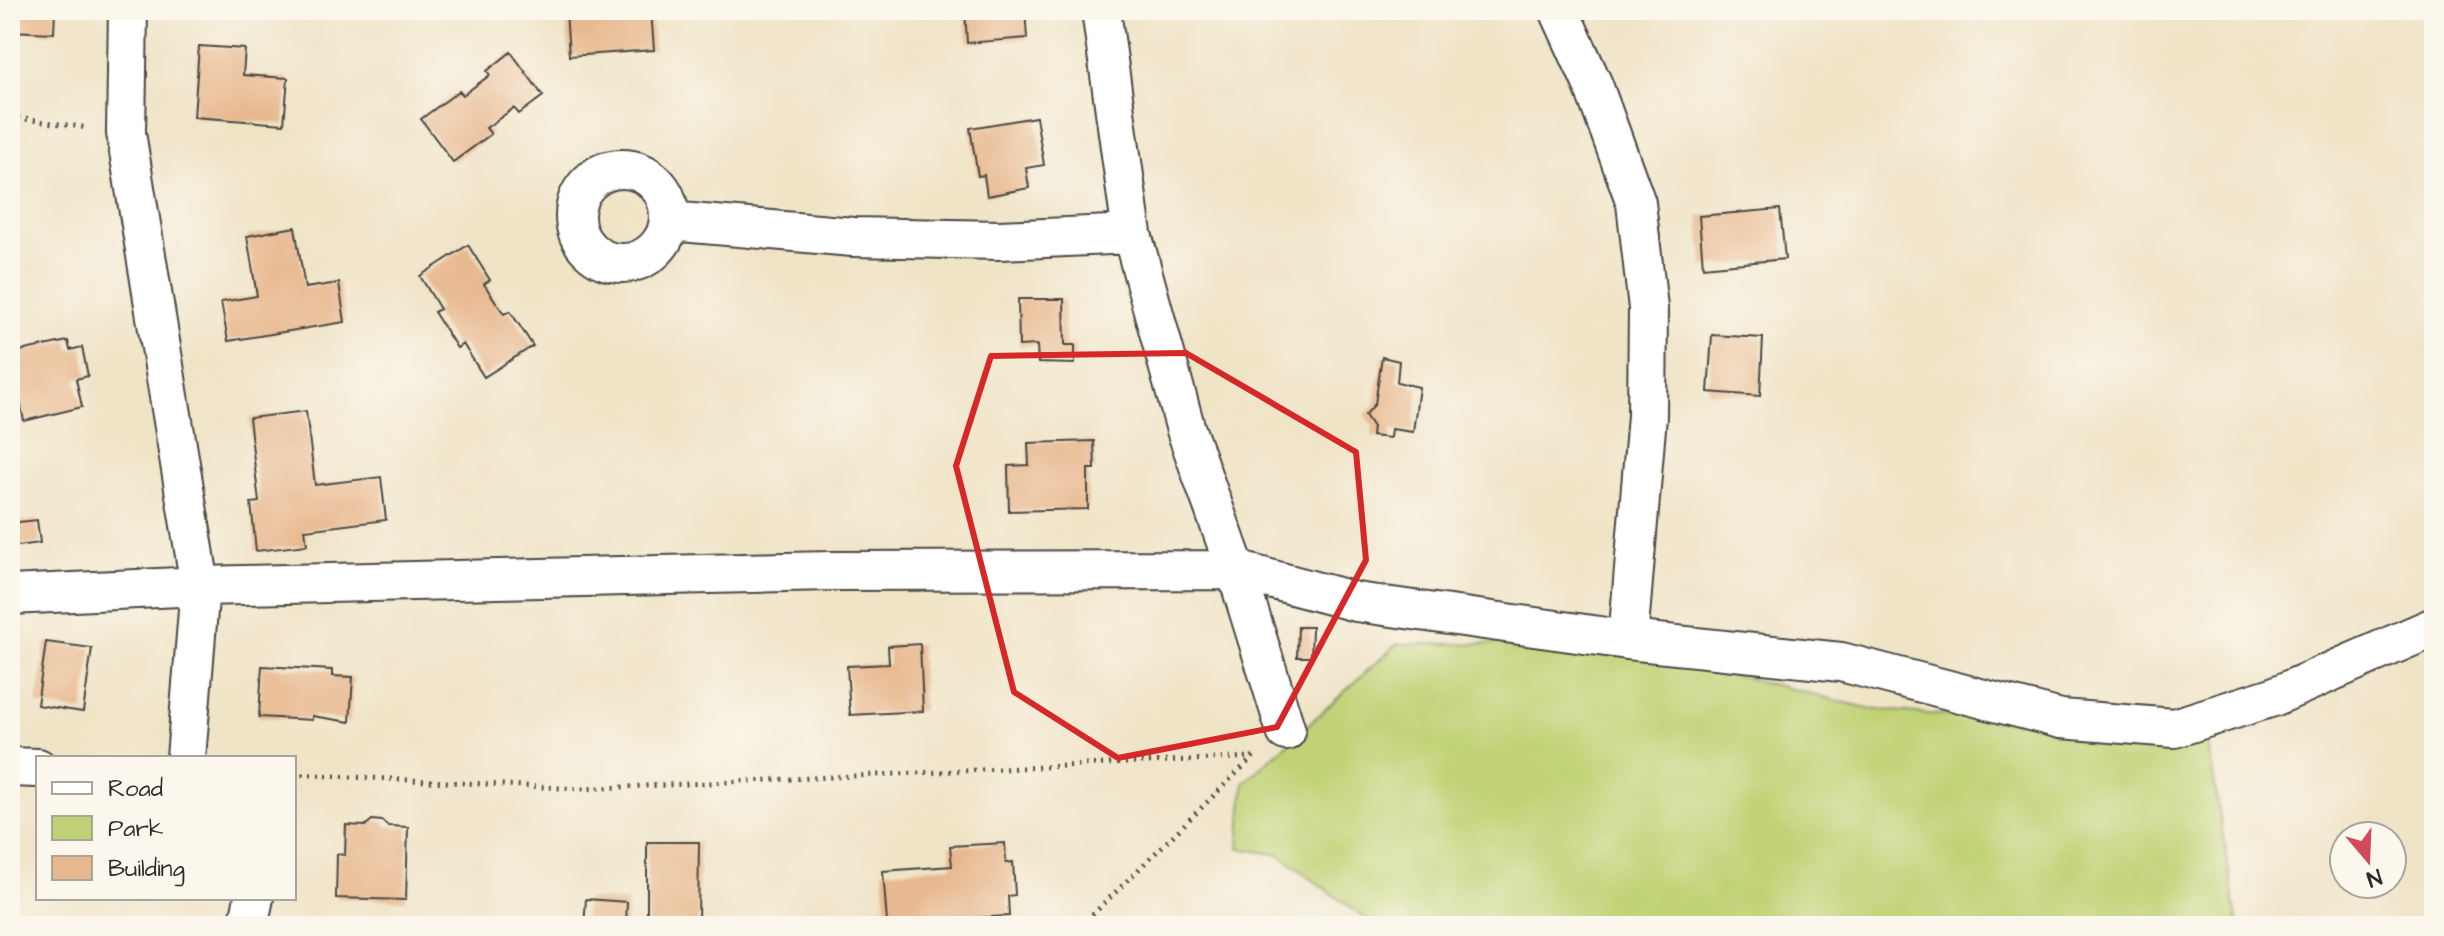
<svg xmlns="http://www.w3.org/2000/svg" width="2444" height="936" font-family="'Architects Daughter',sans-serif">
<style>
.green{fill:#c0d275;stroke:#767e50;stroke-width:2}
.building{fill:#e8b990}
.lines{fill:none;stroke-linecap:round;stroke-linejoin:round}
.street-casing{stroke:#494742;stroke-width:42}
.path{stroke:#494742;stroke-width:5;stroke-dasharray:2 6;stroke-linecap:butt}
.street{stroke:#fff;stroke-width:38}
.marked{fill:none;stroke:#d62828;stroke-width:6;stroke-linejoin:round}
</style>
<rect width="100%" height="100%" fill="#fbf7ec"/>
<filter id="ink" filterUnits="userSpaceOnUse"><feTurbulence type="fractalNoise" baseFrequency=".0125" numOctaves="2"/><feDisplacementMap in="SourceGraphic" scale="16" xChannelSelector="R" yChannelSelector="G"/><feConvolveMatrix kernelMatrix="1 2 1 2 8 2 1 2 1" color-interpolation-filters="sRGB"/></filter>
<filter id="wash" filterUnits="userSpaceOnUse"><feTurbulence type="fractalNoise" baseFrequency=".006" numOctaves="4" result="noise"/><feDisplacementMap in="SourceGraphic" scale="32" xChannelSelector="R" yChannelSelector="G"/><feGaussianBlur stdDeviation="1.8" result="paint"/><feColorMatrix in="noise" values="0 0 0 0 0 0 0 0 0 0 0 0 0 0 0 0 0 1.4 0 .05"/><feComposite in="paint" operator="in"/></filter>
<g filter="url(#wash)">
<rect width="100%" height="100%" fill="#f0e4c7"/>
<path class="green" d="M1607,643L1871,709L2207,738L2238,926H1376L1279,855L1239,848L1244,783L1397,644Z"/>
<g id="blocks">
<path class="building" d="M10,10H55L54,33L10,31Z
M566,10H651L654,50L569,56Z
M965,10H1025L1027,38L967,43Z
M199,46L245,49L243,75L288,78L284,124L194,117Z
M511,52L543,96L519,114L514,108L486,128L491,134L453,162L421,119L459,91L463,95L490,75L487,71Z
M1036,117L1044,165L1026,168L1029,188L987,196L984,175L978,176L970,128Z
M1780,209L1785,259L1703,267L1699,216Z
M295,227L305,288L339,283L345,322L228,341L221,302L257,296L247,236Z
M468,245L490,280L484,284L504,314L510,311L533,346L484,377L463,344L457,348L434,312L440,309L420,276Z
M1018,299H1064L1065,345H1075V364L1038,363L1037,345L1019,346Z
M1712,335L1763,338L1760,396L1708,392Z
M68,341L70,350L82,347L88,376L76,379L82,407L24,421L10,353Z
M1382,357L1399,361L1397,382L1419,387L1413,432L1391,429L1390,438L1372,436L1373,427L1365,415L1375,404Z
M306,411L315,485L381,477L386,520L305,530L307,545L256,551L251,503L259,502L249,418Z
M1094,441L1095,469H1088V509L1009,511L1008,466L1029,465L1028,443Z
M37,520L40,543L10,547V523Z
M1298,627H1312L1311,657H1297Z
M46,642L92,648L83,712L37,705Z
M920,644L923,711L850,715L847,666L889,664L888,646Z
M262,666L332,670V676L353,677L350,722L312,716V720L259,717Z
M372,820L382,821L388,826L408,827L406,900L336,898L337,854L345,855L346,825L365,826Z
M647,842H699L698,926H647Z
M1005,843L1006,863L1013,862L1015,895L1008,896L1009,916L956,919L957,926H924V921L887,923L883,871L952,866L950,846Z
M586,899L627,902L626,926H584Z"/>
</g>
</g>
<g filter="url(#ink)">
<use href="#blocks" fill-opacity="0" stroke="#494742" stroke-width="2"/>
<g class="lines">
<defs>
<path id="street" d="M128,10L126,133L200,586L186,758
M1101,10L1132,234L1186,430L1236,570L1286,731
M1559,10L1593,85L1636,203L1648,308L1647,416L1628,640
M575 216a47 47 0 1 1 94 0a47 47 0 1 1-94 0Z
M669,221L853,237L1000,240L1132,234
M10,595L200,586L831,571L1236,570L1356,602L1628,640L1841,662L2061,719L2174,728L2273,697L2434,627
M10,767L38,768
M248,926L254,898"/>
</defs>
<use href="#street" class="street-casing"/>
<path class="path" d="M10,117L89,128
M294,774L581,789L1253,757
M1081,926L1254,756"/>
<use href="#street" class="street"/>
</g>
</g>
<path class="marked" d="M1186,353L1356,452L1366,560L1277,727L1118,758L1014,692L956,466L991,356Z"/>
<rect width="2444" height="936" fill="none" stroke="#fbf7ec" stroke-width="40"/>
<rect x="36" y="756" width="260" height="144" fill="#fbf7ec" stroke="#a8a59f" stroke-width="2"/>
<rect x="52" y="782" width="40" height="12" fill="#ffffff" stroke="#a8a59f" stroke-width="2"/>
<text x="108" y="796" font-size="24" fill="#2b2b2b">Road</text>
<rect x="52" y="816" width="40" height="24" fill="#c0d275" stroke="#a8a59f" stroke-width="2"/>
<text x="108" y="836" font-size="24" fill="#2b2b2b">Park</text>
<rect x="52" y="856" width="40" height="24" fill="#e8b990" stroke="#a8a59f" stroke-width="2"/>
<text x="108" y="876" font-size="24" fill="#2b2b2b">Building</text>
<g transform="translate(2368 860) rotate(161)"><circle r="38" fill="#fbf7ec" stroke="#a8a59f" stroke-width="2"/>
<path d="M0-6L14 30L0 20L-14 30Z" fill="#d1495b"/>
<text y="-12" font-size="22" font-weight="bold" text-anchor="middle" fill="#2b2b2b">N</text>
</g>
</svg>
